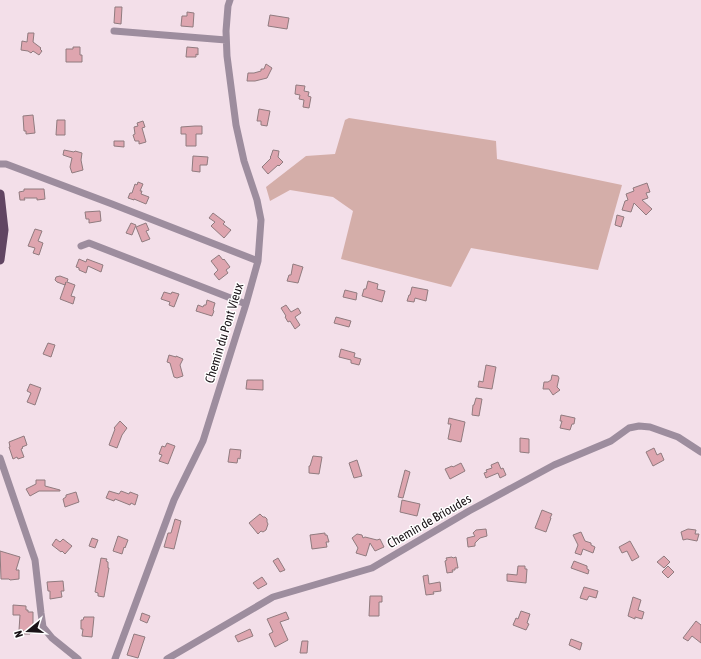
<svg xmlns="http://www.w3.org/2000/svg" width="701" height="659" font-family="'Asap Condensed',sans-serif">
<style>
.green{fill:#d4aea9}
.building{fill:#dea5af;stroke:#907b7f}
.lines{fill:none;stroke-linecap:round;stroke-linejoin:round}
.minor{stroke:#9d8d9e;stroke-width:7}
.major{stroke:#614562;stroke-width:9}
.labels{text-anchor:middle;dominant-baseline:central;stroke-width:3;stroke-linejoin:round;paint-order:stroke}
.street-label{font-size:13px;fill:#191216;stroke:#fff}
</style>
<rect width="100%" height="100%" fill="#f3dfe9"/>
<path class="green" d="M349,118L496,141L497,159L622,185L598,270L471,248L451,287L341,259L353,211L333,197L290,190L270,201L266,187L306,156L335,154L345,120Z"/>
<path class="building" d="M115,7H122L121,24L114,23Z
M187,12L194,13L193,27L181,26L182,16H187Z
M270,15L289,18L287,29L268,26Z
M28,33H34L33,42L41,48L40,49L42,51L39,55L33,51L31,53L28,51L21,50L22,41L27,42Z
M73,47H80V55H82V62H66V49H73Z
M187,47L198,48V55L196,54V57H186Z
M266,64L272,68L267,78L255,81H247L248,73H254L261,71V69H264Z
M296,85L305,86L304,91L309,92L308,96L311,97L309,108L303,107L304,100L299,99L300,95L295,94Z
M259,109L270,111L267,126L261,125V121H257Z
M33,115L35,133L26,134V131H24L23,116Z
M57,120H65V135H56Z
M143,121L145,127L142,128L146,142L139,144V141H135L133,135L135,134L134,127L138,126L137,123Z
M195,126H202V134H196V146H186V134H181V127Z
M114,141H124V147L114,146Z
M64,150L74,152L75,151L82,153L81,160L83,170L72,173L70,167L72,158L63,155Z
M273,150L279,151L278,157L283,162L279,166L278,165L268,174L262,167L271,158L270,157L271,156Z
M193,156L208,157L207,165H200V172L192,171Z
M138,182L143,184L140,191H142L141,194L149,197L146,204L134,199V200L128,198L130,193H132L135,184L137,185Z
M647,183L650,192L646,193L648,198L642,200L652,209L646,215L634,203L631,212L622,210L625,201L628,200L626,194L634,191L633,188Z
M24,189H44L45,199L37,200V198H24L25,200H20L19,192L24,191Z
M100,211L101,221L89,223V219H86L85,212Z
M213,213L225,222L223,224L231,230L224,238L211,226L215,222L209,218Z
M617,215L624,217L621,227L615,225Z
M131,223L136,225L132,235L126,233Z
M146,223L149,230L146,231L150,239L142,242L136,227Z
M35,229L42,231L38,241L43,243L39,255L33,253L35,248L28,246Z
M219,255L223,260L224,259L230,267L226,270L228,273L219,280L214,274L218,270L211,261Z
M79,259L86,262L87,259L103,265L101,272L88,266L86,273L79,270V268L76,267Z
M293,264L303,267L298,283L287,281L289,275H291Z
M60,276L68,279L67,282L75,285L71,296L75,297L73,304L60,299L66,282L65,285L57,282L55,280L56,277Z
M368,281L378,284L377,289L385,291L382,302L362,296L364,289H366Z
M412,287L428,290L426,301L415,298L414,302L407,301L409,295H410Z
M345,290L357,293L356,300L343,297Z
M164,292L171,294L172,292L179,294L174,307L169,305L170,302L161,299Z
M207,300L215,303L213,310L214,311L212,316L196,311L198,305L203,307L204,305H206Z
M286,305L291,312L298,308L301,313L295,317L300,325L295,329L290,321L288,322L285,317L286,316L281,308Z
M336,317L351,321L349,327L334,323Z
M48,343L55,345L51,357L43,354Z
M341,349L355,353L354,357L361,359L359,365L351,363V360L339,357Z
M169,355L176,357V356L183,359L180,365L183,376L177,378L174,377L170,363L167,362Z
M486,365L496,367L492,389L478,387L479,381L483,382Z
M552,375L558,376L559,378L557,387L560,390L553,395L549,389H543L544,382H548L551,380Z
M247,380H263V390L246,389Z
M30,384L41,388L35,405L27,402L31,393L27,391Z
M476,398L482,399L479,416L472,415L473,405H474Z
M561,415L575,418L574,424H572L570,430L560,428L562,421H560Z
M449,418L465,422L461,442L448,439L451,424H448Z
M120,421L127,428L122,435L117,448L109,445L115,429L114,428Z
M24,436L27,445L22,447L23,448L21,449L24,457L18,459L17,457L13,459L9,447H10L9,442Z
M520,438L529,439V453L520,452Z
M167,443L175,446L168,464L159,461L162,455L159,454L162,446L165,447Z
M654,448L657,455L661,453L664,460L653,466L646,452Z
M230,449L241,450L240,459L238,458L237,463L228,462Z
M313,456L322,457L319,474L309,473V466H310Z
M357,460L362,476L354,478L349,463Z
M498,462L501,469L503,468L506,475L500,478L498,473L486,478L484,473L487,472L486,470L492,468L491,465Z
M461,463L465,471L450,479L445,469L452,466L453,467Z
M405,470L410,472L403,498L398,497Z
M36,480H45V486L60,490V491H39L30,496L26,489L36,484Z
M109,491L119,494L121,491L129,494L130,492L138,495L135,505L131,503L130,505L115,499L114,501L106,498Z
M76,492L79,502L65,507L63,499L66,497V495Z
M402,500L420,504L417,516L400,512Z
M542,510L552,514L550,518H551L546,532L535,528Z
M260,514L263,517H265L267,519V522L268,524L266,530L263,532L261,531L258,534L249,523Z
M175,519L181,521L174,549L164,547L168,533H171Z
M486,529L487,536L480,538L475,543V546L468,547L467,538L475,536L473,533L476,530Z
M688,529L696,530L695,534H699L697,541L687,539L683,540L681,532Z
M581,532L585,541L591,543V545L595,547L593,553L583,549L581,555L575,553L578,545L573,535Z
M325,533V535H327L329,542H326L327,547L312,549L310,535Z
M357,534L362,535L363,538L365,537L377,540L380,539L384,547L375,551L370,543L366,556L356,553L358,548L352,538Z
M118,536L128,540L125,548L124,547L122,554L113,551Z
M92,538L98,540L95,548L89,546Z
M56,539L60,542L63,539L72,546L65,554L62,551L61,552L52,545Z
M630,541L639,557L632,561L627,551L622,553L619,547Z
M0,551L20,557L16,570H19V579L10,580L9,579H1Z
M664,556L670,562L664,568L657,562Z
M452,557L453,558L456,557L458,568H455V570H452L453,572L447,573L445,561L447,560L446,558Z
M101,558L107,559L106,561L108,562V568H109L104,597L98,596V593L95,592Z
M278,558L285,570L280,572L273,561Z
M574,561L587,566V569L589,570L588,574L571,568Z
M518,566H525V569H527L526,583L507,581V574L517,575Z
M668,566L674,572L668,578L662,572Z
M428,575L429,584L440,582L441,591L433,592L434,594L426,595L423,576Z
M262,577L267,584L258,589L253,583Z
M63,581L64,591H61L62,597L50,599V591H48L47,582Z
M584,587L598,591L596,598L589,596L587,600L580,598Z
M370,596H382V602H379V616H369Z
M633,597L641,600L638,610L644,612L642,619L635,617V619L628,616Z
M13,605L26,606V610H28V612H33V633H30V634H24V631L19,630L20,615H13Z
M521,611L530,614L527,623L529,624L526,630L513,625L516,618L518,619Z
M286,612L289,619L280,622L288,640L275,647L269,634L273,632L267,619Z
M142,613L150,616L147,623L140,620Z
M84,617H94L92,637L82,636L83,629H81V620H83Z
M696,621L701,625V643L692,636L688,641L683,638Z
M250,629L253,636L238,642L235,636Z
M134,634L145,637L138,658L127,655Z
M571,639L582,643L580,650L569,645Z
M302,641H308L307,653H300Z"/>
<g class="lines">
<path class="minor" d="M114,31L226,40
M0,164H6L112,204L258,261
M81,246L89,243L246,304
M0,458L35,560L41,613L43,627L52,638L78,659
M115,659L174,500L203,441L246,304L258,261L261,220L257,200L244,161L236,125L227,56L226,31L228,6L230,0
M167,659L273,597L372,568L469,511L554,465L611,441L629,428L639,426L650,427L678,437L701,452"/>
<path class="major" d="M0,194L4,230L0,260"/>
</g>
<g class="labels">
<g class="street-label">
<text transform="translate(224 333) rotate(-73)">Chemin du Pont Vieux</text>
<text transform="translate(429 521) rotate(-30)">Chemin de Brioudes</text>
</g>
</g>
<g transform="translate(28 631) rotate(252)" stroke="#ffffff" stroke-width="3" paint-order="stroke">
<path d="M0-3L7 15L0 10L-7 15Z" fill="#191216"/>
<text y="-6" font-size="11" font-weight="bold" text-anchor="middle" fill="#191216">N</text>
</g>
</svg>
